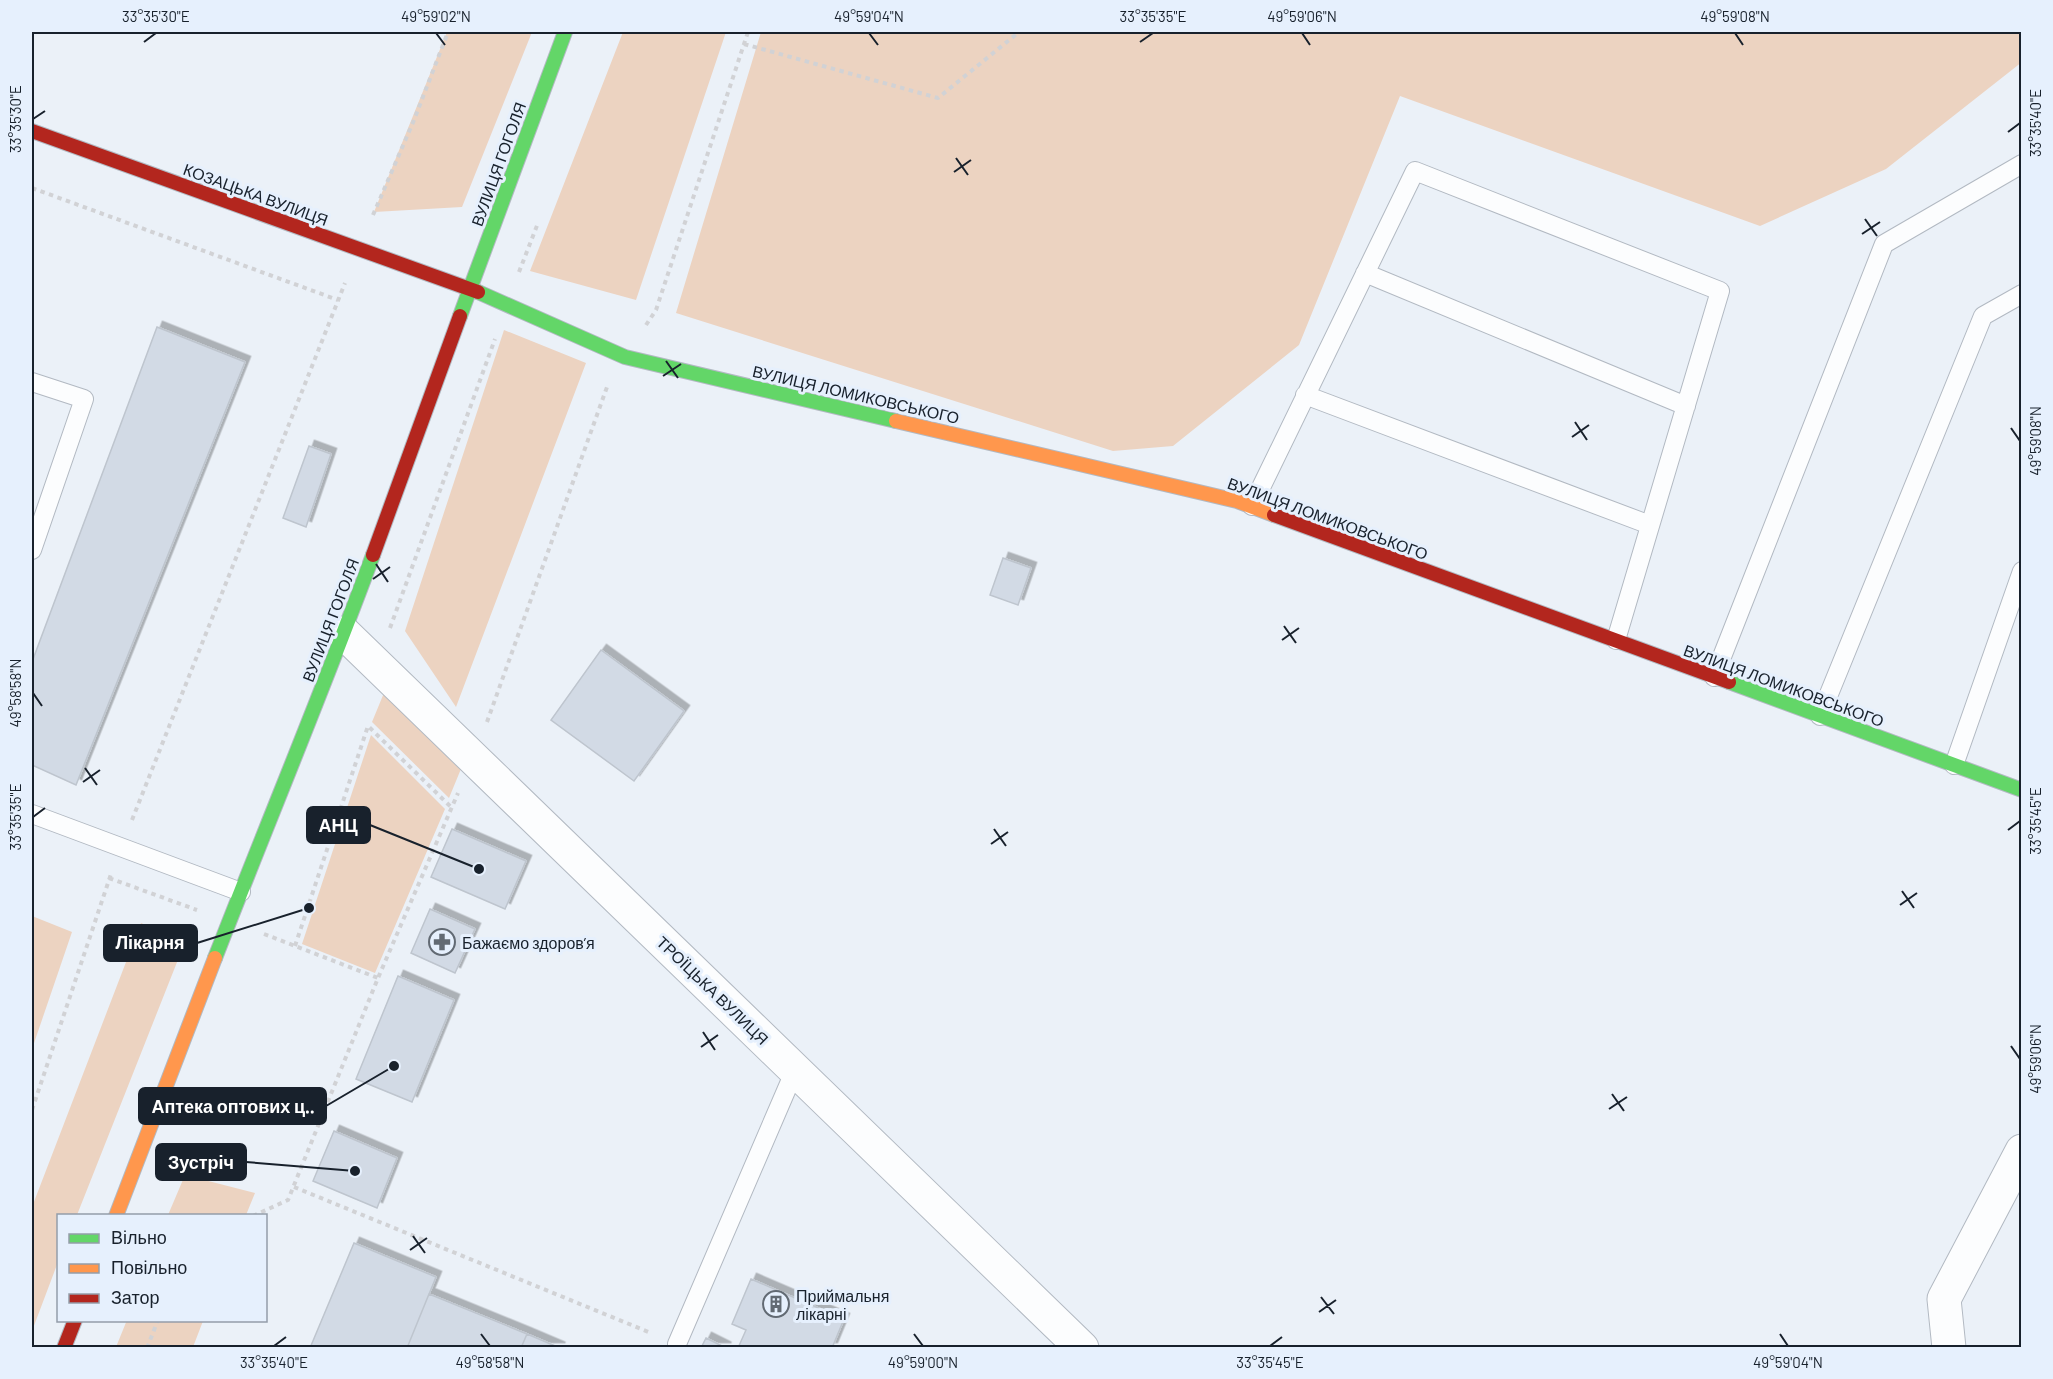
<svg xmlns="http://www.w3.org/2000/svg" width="2053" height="1379" font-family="Barlow,sans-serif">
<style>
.green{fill:#ecd3c1}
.building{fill:#d2dae5;stroke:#bec5ce;stroke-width:1.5;filter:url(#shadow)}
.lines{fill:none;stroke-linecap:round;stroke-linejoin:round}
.lane-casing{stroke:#b2b9c2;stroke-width:20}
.street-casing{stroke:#b2b9c2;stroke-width:35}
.fast-casing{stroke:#b2b9c2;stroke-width:16}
.slow-casing{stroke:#b2b9c2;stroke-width:16}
.jam-casing{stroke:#b2b9c2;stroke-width:16}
.path{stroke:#d1d2d5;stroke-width:4;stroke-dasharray:4.5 4.5;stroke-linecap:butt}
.lane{stroke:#fcfdfe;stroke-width:18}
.street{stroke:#fcfdfe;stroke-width:33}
.fast{stroke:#63d668;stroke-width:14}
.slow{stroke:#ff974d;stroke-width:14}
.jam{stroke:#b3261e;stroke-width:14}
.ticks{fill:none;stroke:#18212c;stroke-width:2}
.labels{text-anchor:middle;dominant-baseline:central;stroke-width:6;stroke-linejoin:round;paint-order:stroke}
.street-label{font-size:16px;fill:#18212c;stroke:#e6f0fd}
.poi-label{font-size:16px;fill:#18212c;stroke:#e6f0fd;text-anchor:start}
.leader{fill:none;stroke:#18212c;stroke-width:2}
.callout-dot{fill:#18212c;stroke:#e6f0fd;stroke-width:2}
.callout{fill:#18212c;stroke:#18212c;stroke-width:2}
.callout-label{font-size:18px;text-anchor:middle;font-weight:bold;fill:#fff}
.neatline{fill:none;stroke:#18212c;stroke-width:2}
.ticks-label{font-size:15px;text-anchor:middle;fill:#18212c}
</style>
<defs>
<filter id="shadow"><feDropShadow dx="5.5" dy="-5.5" stdDeviation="0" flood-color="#0004"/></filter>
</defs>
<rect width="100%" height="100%" fill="#ebf1f8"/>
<path class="green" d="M447,32H532L462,207L374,212Z
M623,32H726L636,300L530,271Z
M761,32H2021L2022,62L1886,169L1760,226L1400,96L1299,345L1173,446L1113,451L676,313Z
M504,330L586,363L456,707L405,631Z
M386,688L463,764L449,798L372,722Z
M371,735L445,809L375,973L302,944Z
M32,916L72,932L32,1049Z
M141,923L185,942L77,1215L58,1216V1262L32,1331V1207Z
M185,1175L255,1193L246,1215H168Z
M127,1320H203V1321L193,1347H116Z"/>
<path class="building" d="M157,327L245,362L76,785L32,765V662Z
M309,446L331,454L306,527L283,518Z
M1003,558L1031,568L1018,605L990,595Z
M601,650L684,711L634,781L551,720Z
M452,829L526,861L505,909L431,877Z
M430,909L475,929L455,973L411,953Z
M398,976L454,1000L412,1102L356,1079Z
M334,1131L397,1158L377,1208L313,1181Z
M354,1243L436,1277L407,1348H310Z
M751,1279L844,1319L832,1348H738L746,1330L732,1324Z
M429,1294L527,1334L521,1348H407Z
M527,1334L560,1348H521Z
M706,1338L726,1348H701Z"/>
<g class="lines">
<defs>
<path id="lane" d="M1365,273L1686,406
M32,382L84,399L32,550
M1305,395L1650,525
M1252,506L1415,171L1720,291L1616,640
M1714,677L1884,244L2022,164
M1820,716L1983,316L2022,294
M1954,765L2022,571
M32,814L241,892
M677,1344L795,1070"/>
<path id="street" d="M344,633L1082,1348
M1949,1348L1944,1299L2022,1151"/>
<path id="fast" d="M478,292L625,357L896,421
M460,316L565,32
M1729,682L2022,790
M215,958C267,824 323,690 373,555"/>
<path id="slow" d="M896,421L1237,501L1274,515
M116,1216L215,958"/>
<path id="jam" d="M32,131L478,292
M1274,515L1729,682
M373,555L460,316
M64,1348L75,1320"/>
</defs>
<use href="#lane" class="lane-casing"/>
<use href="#street" class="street-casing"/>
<use href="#fast" class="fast-casing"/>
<use href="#slow" class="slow-casing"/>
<use href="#jam" class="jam-casing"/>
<path class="path" d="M744,44L938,98L1019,32
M32,188L338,300
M373,215L414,120L448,32
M519,272L538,223
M646,325L656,310L748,32
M390,628L495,339
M487,722L607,387
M132,820L345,283
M109,878L197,910
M264,934L378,978
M295,946L368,726L452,808
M32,1110L111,874
M294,1187L651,1333
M253,1216L288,1200L378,978L458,793
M147,1348L158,1320"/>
<use href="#lane" class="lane"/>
<use href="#street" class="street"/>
<use href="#fast" class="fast"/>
<use href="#slow" class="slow"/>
<use href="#jam" class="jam"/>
</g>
<path class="ticks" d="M436,33L445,45M869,33L878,45M1302,33L1310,45M1735,33L1743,45M144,42L156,33M1140,42L1153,33M33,119L45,111M2008,132L2020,123M956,158L968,175M954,172L971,160M1865,219L1877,236M1862,234L1880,222M666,361L678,378M663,376L681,364M1575,422L1587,440M2011,428L2020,441M1572,437L1589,425M376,564L388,582M373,579L390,567M1284,626L1296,643M1282,640L1299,628M33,693L42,706M85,768L97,785M83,782L100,770M33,817L45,808M994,829L1006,846M2008,830L2020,821M991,844L1008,832M1902,891L1914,908M1900,905L1917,893M703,1032L715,1050M2011,1046L2020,1059M701,1047L718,1035M1612,1094L1624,1111M1609,1109L1627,1097M413,1236L425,1253M410,1250L427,1238M1321,1297L1334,1314M1319,1312L1336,1300M481,1334L490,1346M914,1334L923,1346M1780,1334L1788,1346M274,1346L286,1337M1270,1346L1282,1337"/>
<defs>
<symbol id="pharmacy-ring" viewBox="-11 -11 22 22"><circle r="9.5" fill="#e6f0fd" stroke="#626a73" stroke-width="1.5"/><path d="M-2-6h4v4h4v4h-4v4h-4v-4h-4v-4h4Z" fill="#626a73"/></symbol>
<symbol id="building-ring" viewBox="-11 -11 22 22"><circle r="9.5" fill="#e6f0fd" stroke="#626a73" stroke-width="1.5"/><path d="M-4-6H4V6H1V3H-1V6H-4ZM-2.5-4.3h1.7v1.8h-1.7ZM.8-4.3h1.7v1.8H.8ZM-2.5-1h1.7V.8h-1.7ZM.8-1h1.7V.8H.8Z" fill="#626a73"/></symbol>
</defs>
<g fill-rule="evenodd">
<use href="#pharmacy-ring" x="427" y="927" width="30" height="30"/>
<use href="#building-ring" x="761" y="1289" width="30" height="30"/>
</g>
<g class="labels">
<g class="street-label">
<text transform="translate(498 164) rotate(-70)">ВУЛИЦЯ ГОГОЛЯ</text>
<text transform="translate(256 194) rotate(20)">КОЗАЦЬКА ВУЛИЦЯ</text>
<text transform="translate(856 394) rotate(13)">ВУЛИЦЯ ЛОМИКОВСЬКОГО</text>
<text transform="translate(1328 518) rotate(20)">ВУЛИЦЯ ЛОМИКОВСЬКОГО</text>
<text transform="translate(330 620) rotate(-69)">ВУЛИЦЯ ГОГОЛЯ</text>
<text transform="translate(1784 685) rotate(20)">ВУЛИЦЯ ЛОМИКОВСЬКОГО</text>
<text transform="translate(713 990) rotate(44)">ТРОЇЦЬКА ВУЛИЦЯ</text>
</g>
<g class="poi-label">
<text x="462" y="942">Бажаємо здоровʼя</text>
<text x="796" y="1295">Приймальня<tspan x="796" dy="18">лікарні</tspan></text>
</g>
</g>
<path class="leader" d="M479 869L370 825M309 908L197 943M394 1066L326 1106M355 1171L246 1162"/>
<g class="callout-dot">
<circle cx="479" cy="869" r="6"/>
<circle cx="309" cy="908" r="6"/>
<circle cx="394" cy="1066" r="6"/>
<circle cx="355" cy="1171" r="6"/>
</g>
<g class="callout">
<rect x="307" y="807" width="63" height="36" rx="6"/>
<rect x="104" y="925" width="93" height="36" rx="6"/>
<rect x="139" y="1088" width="187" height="36" rx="6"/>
<rect x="156" y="1144" width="90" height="36" rx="6"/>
</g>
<g class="callout-label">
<text x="338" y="832">АНЦ</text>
<text x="150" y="949">Лікарня</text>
<text x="233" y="1113">Аптека оптових ц‥</text>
<text x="201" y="1169">Зустріч</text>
</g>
<rect width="2053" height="1379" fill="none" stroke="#e6f0fd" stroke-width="66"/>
<rect x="57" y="1214" width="210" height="108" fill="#e6f0fd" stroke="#949da9" stroke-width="1.5"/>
<rect x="69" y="1234" width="30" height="9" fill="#63d668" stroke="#949da9" stroke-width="1.5"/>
<text x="111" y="1244" font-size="18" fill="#18212c">Вільно</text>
<rect x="69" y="1264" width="30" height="9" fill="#ff974d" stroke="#949da9" stroke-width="1.5"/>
<text x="111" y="1274" font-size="18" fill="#18212c">Повільно</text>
<rect x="69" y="1294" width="30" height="9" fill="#b3261e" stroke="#949da9" stroke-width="1.5"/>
<text x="111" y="1304" font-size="18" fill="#18212c">Затор</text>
<rect x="33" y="33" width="1987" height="1313" class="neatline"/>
<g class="ticks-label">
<text x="156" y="22">33°35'30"E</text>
<text x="436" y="22">49°59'02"N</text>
<text x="869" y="22">49°59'04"N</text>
<text x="1153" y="22">33°35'35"E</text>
<text x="1302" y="22">49°59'06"N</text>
<text x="1735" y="22">49°59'08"N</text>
<text transform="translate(16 119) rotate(-90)" y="5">33°35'30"E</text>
<text transform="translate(2036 123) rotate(-90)" y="5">33°35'40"E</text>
<text transform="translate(2036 441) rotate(-90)" y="5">49°59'08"N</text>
<text transform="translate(16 693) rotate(-90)" y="5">49°58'58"N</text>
<text transform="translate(16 817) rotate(-90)" y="5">33°35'35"E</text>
<text transform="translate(2036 821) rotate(-90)" y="5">33°35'45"E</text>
<text transform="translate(2036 1059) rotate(-90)" y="5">49°59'06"N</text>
<text x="274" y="1368">33°35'40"E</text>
<text x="490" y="1368">49°58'58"N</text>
<text x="923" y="1368">49°59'00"N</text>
<text x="1270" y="1368">33°35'45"E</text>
<text x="1788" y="1368">49°59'04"N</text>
</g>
</svg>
